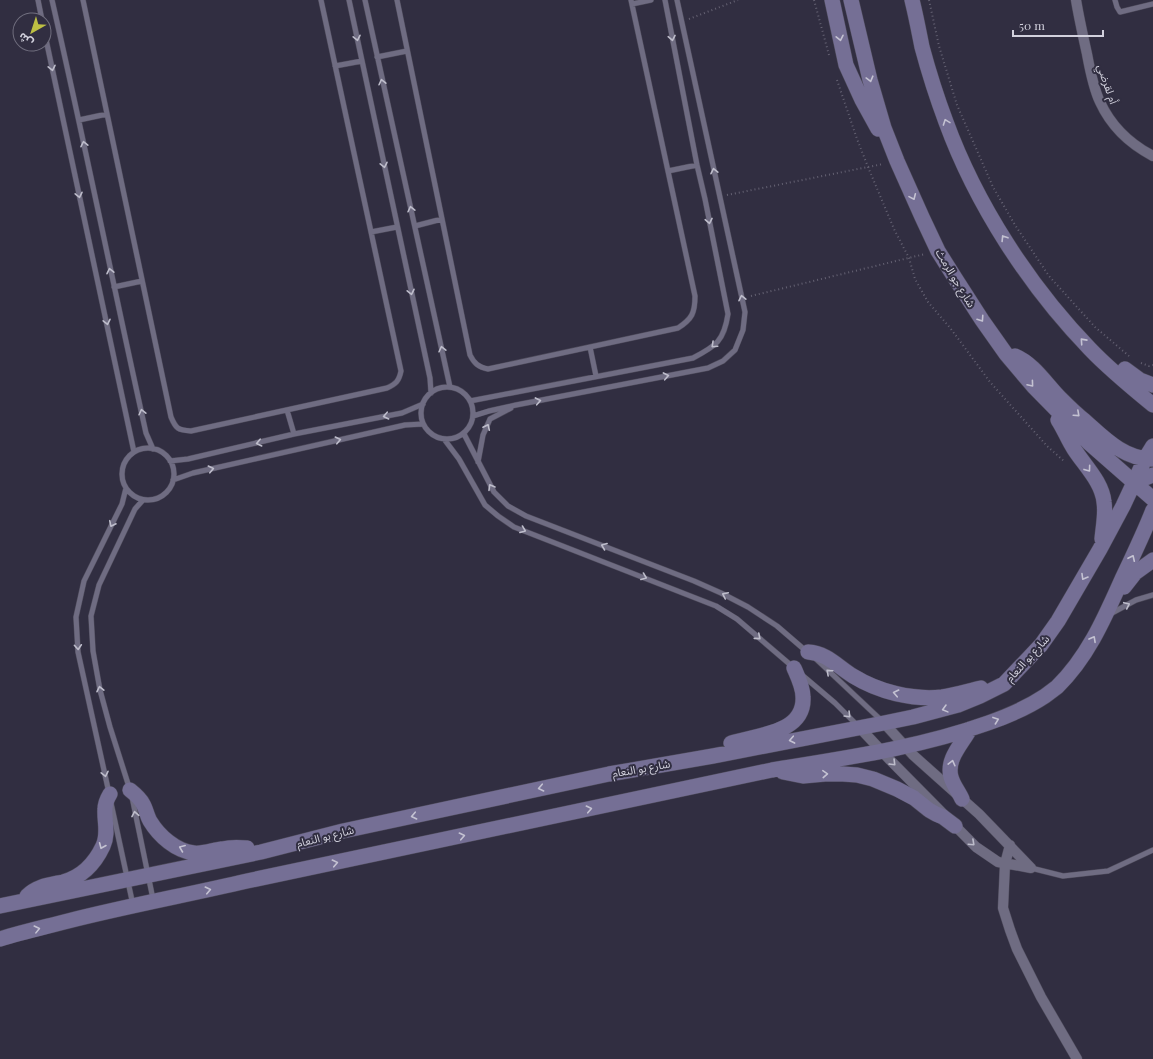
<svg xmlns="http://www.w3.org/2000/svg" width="1153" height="1059" font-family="'Playfair Display','Noto Sans Arabic',serif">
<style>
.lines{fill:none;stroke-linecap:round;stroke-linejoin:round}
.lane-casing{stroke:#4d4a5a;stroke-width:6}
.street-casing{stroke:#4d4a5a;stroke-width:11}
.secondary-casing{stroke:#4d4a5a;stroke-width:16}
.path{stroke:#646172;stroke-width:2;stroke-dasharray:1 3;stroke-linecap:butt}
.lane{stroke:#6f6c82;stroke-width:5}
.street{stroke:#6f6c82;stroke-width:10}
.secondary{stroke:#756f95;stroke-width:15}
.oneway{stroke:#bebdcb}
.oneway2{stroke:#c4c2d2}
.labels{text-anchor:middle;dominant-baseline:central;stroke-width:4;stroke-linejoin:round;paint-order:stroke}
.street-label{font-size:11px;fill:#d2d1dd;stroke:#312e41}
</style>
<rect width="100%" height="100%" fill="#312e41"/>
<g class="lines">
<defs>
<path id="lane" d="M38,0L42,20
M52,0C85,144 114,289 146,433L153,449
M83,0L171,417C176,429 178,430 191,431L387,388C396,384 399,381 401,371L321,0
M349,0L430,378L431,393
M365,0L450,387
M397,0L470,355C474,363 478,367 488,369L678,328C692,319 695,313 695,296L631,0
M1115,0L1117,7L1120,12L1153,4
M632,4L651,0
M44,30L134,452
M377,57L407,51
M335,66L362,61
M79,120L107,114
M668,171L697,165
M415,226L442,219
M371,232L397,227
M114,287L142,281
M590,347L596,376
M421 413a26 26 0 1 1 52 0a26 26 0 1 1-52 0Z
M470,401L693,358C716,346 724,341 728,314L705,199L697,165L665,0
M287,410L294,434
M473,416L489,411L516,405L708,368L723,361L735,350L743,330L745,312L677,0
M464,434L494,492L508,506L526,516L694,581L721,593L748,607L777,626L806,651
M444,439L459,459L485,505L498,516L514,527L716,606L737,619L793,667
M122 474a26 26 0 1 1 52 0a26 26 0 1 1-52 0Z
M170,461L188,459L294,434L402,413L423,404
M478,462L483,435L490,419L511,408
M173,480L193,473L405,425L423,424
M1112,613L1136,600L1153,595
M814,657L882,721
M802,675L835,703L858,726
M130,790L110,727L100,690L93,651L91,616L99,585L135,509L143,500
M109,793L78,652L76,617L84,581L122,504L126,488
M132,797L153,899
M111,803L133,905
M1031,868L1063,876L1108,871L1153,850"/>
<path id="street" d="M1076,0C1079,18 1083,36 1087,54C1090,70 1093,87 1100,102C1111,126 1130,144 1153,156
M884,723L913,755L979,814L1031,868
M860,728L890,760L976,847L998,862L1031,868
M1010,845L1005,864L1003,908L1010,930L1017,949L1041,997L1077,1059"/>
<path id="secondary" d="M832,0L846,65L862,100L878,129
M851,0L870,80L884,128L897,161L922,217L938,251L955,278L982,320L1006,354L1034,387L1088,442L1153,499
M912,0C916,16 919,32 922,47C929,73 937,98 946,122C976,204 1029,286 1090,349C1109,369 1131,387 1153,405
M1015,356C1034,364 1046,384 1060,398C1068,406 1076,414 1085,421C1104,438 1125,460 1153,459
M1125,369L1140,380L1153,385
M1058,420C1064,429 1068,440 1074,449C1085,466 1102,482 1104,502C1106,514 1103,527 1102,539
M1133,483L1153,475
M1124,587L1135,573L1153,560
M808,652C827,653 838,667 853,676C879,692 912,700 942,697C955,695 968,691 981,688
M731,743C755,735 805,734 803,697C803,687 798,677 794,668
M783,772L803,776L825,774H843L857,775L873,779L897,789L914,798L929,810L936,814L943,817L955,826
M130,790C135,794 140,798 143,804C146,809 147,816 150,821C159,836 176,851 194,853C203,854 213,850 222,849C230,847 238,847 247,848
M962,799C959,792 953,785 951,777C946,759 962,744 970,729
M27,896C37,886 49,885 63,882C82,877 95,863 103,846C109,833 104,822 105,809C105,804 107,799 110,794
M0,906L261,852L343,831L609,774L713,756L884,723L913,717L958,705L980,696L1004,684L1041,645L1058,621L1100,549L1123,506L1145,459L1153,446
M0,939C22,932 45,927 68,921C127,906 187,895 247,881L772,770C845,758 918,748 988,723C1008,716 1027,708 1045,696C1049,693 1053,690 1057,687C1088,657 1105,617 1122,579C1133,556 1144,533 1153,510"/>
</defs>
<use href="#lane" class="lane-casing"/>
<use href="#street" class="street-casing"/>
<use href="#secondary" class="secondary-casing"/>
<path class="path" d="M814,0L829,55
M929,0L939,46L957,105L993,187L1015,225L1049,276L1095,327L1129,356
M689,19L738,0
M837,80L857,139L868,167L894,229L909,258L915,279L928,302L951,329L990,382L1047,446L1065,462
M727,195L883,164
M751,296L925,254
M1141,363L1149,366L1153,365"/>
<use href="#lane" class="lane"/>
<use href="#street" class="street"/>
<use href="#secondary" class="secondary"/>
</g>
<defs><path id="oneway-chevron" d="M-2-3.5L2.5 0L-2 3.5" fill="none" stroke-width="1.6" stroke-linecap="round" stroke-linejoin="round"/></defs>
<g class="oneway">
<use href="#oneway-chevron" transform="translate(357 38) rotate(78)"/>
<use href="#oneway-chevron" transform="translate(672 38) rotate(79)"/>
<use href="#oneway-chevron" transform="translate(52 68) rotate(78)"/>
<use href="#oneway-chevron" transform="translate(382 82) rotate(-103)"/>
<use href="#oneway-chevron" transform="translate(84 144) rotate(-102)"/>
<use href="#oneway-chevron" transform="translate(384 165) rotate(78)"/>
<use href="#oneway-chevron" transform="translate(714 171) rotate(-102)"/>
<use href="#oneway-chevron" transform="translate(79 195) rotate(78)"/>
<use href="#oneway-chevron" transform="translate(411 209) rotate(-103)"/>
<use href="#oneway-chevron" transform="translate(709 221) rotate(79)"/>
<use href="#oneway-chevron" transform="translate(110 271) rotate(-102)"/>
<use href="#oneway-chevron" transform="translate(411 292) rotate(78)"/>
<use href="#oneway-chevron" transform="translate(742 298) rotate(-102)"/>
<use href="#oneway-chevron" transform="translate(107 322) rotate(78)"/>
<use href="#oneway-chevron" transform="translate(714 345) rotate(137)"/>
<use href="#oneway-chevron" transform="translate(442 349) rotate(-103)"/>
<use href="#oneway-chevron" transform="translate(666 376) rotate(-11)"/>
<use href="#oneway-chevron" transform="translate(538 401) rotate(-11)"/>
<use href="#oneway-chevron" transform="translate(142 412) rotate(-103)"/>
<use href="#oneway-chevron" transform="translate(386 416) rotate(168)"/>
<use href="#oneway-chevron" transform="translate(487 427) rotate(-65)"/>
<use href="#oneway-chevron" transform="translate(338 440) rotate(-13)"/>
<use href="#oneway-chevron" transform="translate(259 443) rotate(167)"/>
<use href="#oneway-chevron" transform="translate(211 469) rotate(-13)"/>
<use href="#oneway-chevron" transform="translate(491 487) rotate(-120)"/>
<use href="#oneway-chevron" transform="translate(112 524) rotate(116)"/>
<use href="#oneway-chevron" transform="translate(523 530) rotate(21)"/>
<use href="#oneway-chevron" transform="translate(604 546) rotate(-159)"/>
<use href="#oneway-chevron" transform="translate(644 577) rotate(21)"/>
<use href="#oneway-chevron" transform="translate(725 595) rotate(-154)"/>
<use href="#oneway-chevron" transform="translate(1127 605) rotate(-25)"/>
<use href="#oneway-chevron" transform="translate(758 637) rotate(41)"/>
<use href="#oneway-chevron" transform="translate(78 647) rotate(86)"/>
<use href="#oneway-chevron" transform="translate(829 672) rotate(-138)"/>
<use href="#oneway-chevron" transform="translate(100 689) rotate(-102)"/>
<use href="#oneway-chevron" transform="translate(848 715) rotate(45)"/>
<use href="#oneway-chevron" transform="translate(893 763) rotate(45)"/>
<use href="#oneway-chevron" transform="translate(105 774) rotate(78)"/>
<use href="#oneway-chevron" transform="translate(135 814) rotate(-101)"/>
<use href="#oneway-chevron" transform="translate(972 843) rotate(43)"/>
</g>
<g class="oneway2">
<use href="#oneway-chevron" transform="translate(840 38) rotate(78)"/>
<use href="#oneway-chevron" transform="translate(870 79) rotate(75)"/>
<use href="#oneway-chevron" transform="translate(946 122) rotate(-110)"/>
<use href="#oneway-chevron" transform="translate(913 197) rotate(66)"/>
<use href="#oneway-chevron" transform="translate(1004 238) rotate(-122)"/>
<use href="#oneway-chevron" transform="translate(981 319) rotate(56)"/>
<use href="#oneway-chevron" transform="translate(1083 341) rotate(-132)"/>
<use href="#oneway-chevron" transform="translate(1031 384) rotate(50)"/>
<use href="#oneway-chevron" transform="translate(1077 414) rotate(42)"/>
<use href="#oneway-chevron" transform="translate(1088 469) rotate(54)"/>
<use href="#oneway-chevron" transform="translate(1132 558) rotate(-65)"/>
<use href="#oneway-chevron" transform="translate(1084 577) rotate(120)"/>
<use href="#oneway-chevron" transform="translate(1093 639) rotate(-61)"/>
<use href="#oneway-chevron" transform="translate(896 693) rotate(-168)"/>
<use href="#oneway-chevron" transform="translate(945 709) rotate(165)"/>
<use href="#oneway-chevron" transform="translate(996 720) rotate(-20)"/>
<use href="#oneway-chevron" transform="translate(792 740) rotate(169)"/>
<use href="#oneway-chevron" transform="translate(952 763) rotate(-76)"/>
<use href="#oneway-chevron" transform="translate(825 774) rotate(-3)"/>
<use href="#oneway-chevron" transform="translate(541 788) rotate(168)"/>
<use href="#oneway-chevron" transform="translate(589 809) rotate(-12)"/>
<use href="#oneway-chevron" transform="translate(414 816) rotate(168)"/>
<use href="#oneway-chevron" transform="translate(462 836) rotate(-12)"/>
<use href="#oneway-chevron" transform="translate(102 846) rotate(113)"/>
<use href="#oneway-chevron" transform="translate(182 848) rotate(-158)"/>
<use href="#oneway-chevron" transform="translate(335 863) rotate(-12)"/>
<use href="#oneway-chevron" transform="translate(208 890) rotate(-13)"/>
<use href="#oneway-chevron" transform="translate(37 929) rotate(-14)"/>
</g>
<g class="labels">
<g class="street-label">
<text transform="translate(1108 84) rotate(71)">أم لقرضي</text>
<text transform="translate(956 278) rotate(59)">شارع جو الرمث</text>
<text transform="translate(1027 658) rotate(-48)">شارع بو النعام</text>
<text transform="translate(641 768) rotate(-10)">شارع بو النعام</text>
<text transform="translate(325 836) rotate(-14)">شارع بو النعام</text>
</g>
</g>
<g transform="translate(32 32) rotate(219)"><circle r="19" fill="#312e41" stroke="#716f7f"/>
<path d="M0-3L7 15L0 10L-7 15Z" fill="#bdbf43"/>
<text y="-6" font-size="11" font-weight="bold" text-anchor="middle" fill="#d2d1dd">ش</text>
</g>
<path d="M1013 30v6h90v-6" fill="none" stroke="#d2d1dd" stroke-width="2"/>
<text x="1019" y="30" font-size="12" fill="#d2d1dd" stroke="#312e41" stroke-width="3" paint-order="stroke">50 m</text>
</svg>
